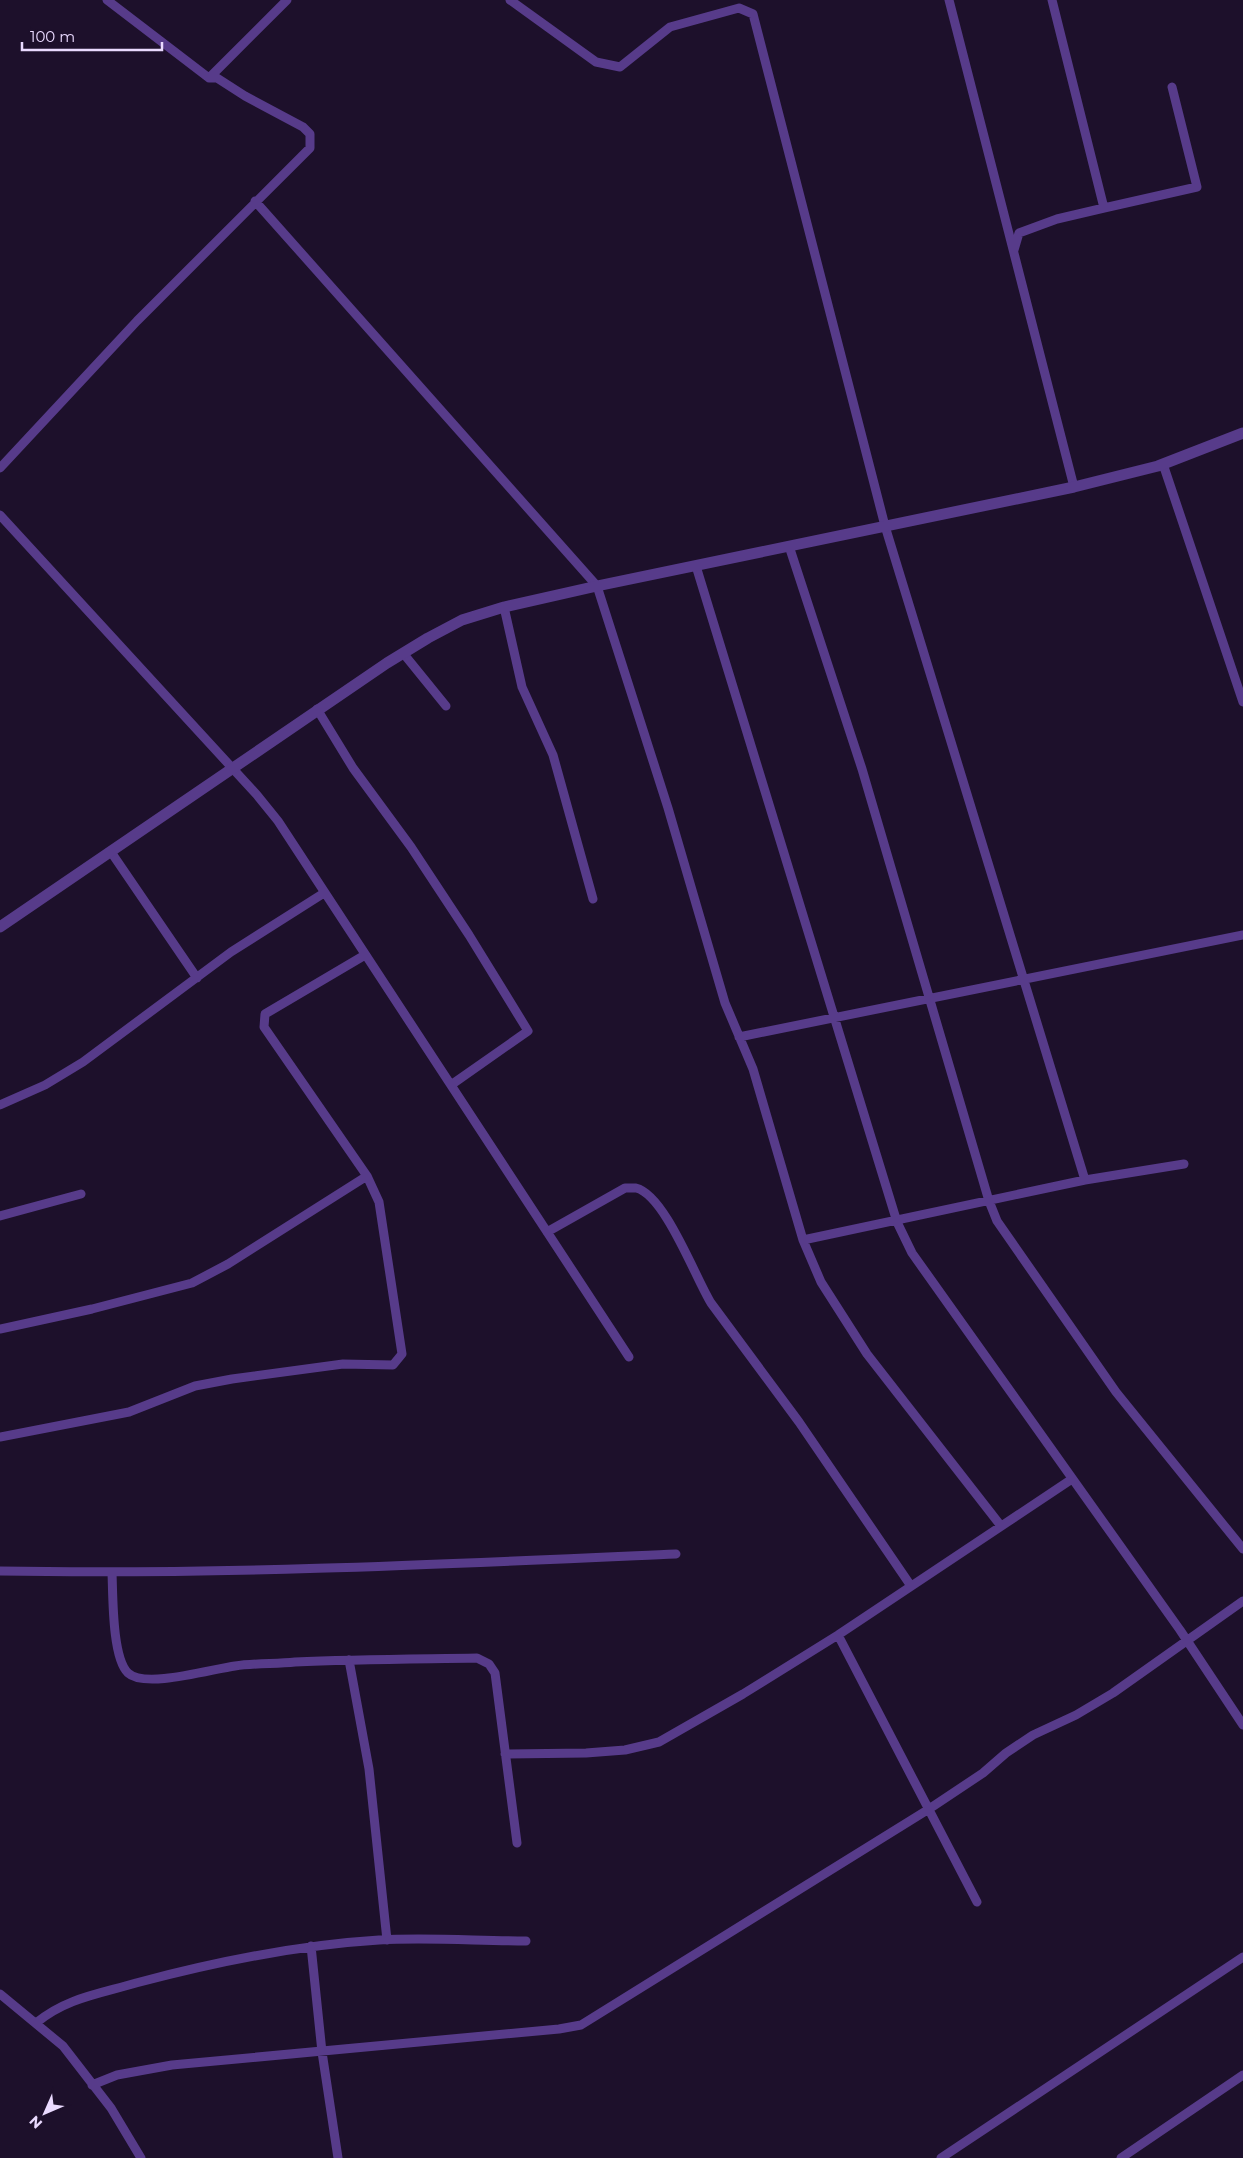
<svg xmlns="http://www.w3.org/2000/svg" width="1243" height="2158" font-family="Montserrat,sans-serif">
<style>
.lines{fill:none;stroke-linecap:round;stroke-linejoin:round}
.minor{stroke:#573b8a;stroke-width:9}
.tertiary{stroke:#573b8a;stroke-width:11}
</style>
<rect width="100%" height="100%" fill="#1d102b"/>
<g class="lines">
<path class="minor" d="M510,0L596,62L620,67L670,27L739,8L753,14L885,526L1085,1180
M949,0L1074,487
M209,78L287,0
M255,201L597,586L668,808L725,1003L753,1069L803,1240L821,1282L867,1354L1001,1526
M1104,208L1197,187L1172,87
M1014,250L1019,233L1057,219L1104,208L1052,0
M1163,464L1243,702
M0,468L137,321L310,148V134L303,127L245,96L217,78H209L107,0
M0,515L257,795L278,821L629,1357
M789,546L862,769L989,1201L997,1221L1116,1392L1243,1549
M696,566L897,1222L912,1253L1180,1630L1243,1725
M504,607L522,687L553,755L593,899
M403,653L446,706
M317,709L353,768L411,847L469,935L528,1031L451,1085
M111,852L197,978
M739,1037L1243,935
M0,1105L45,1085L83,1062L231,952L324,893
M0,1216L81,1194
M547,1232L625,1188C628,1188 633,1188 636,1188C665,1195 695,1277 711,1303L799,1422L911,1586
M803,1240L1085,1180L1184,1164
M0,1329L92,1309L192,1283L228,1264L367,1176
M0,1437L129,1412L195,1386L232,1379L343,1364L393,1365L402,1354L379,1202L367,1176L264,1027L265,1014L365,955
M0,1571C225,1575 451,1564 676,1554
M112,1573C113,1595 112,1658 128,1673C145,1689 212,1669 235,1666C255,1663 276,1664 295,1662C356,1659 417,1659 477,1658L489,1664L495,1673L517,1843
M838,1635L977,1902
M349,1660L369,1769L387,1940
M505,1754L586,1753L625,1750L659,1742L743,1694L838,1635L1072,1479
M311,1946L322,2052L338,2158
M0,1994L63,2046L111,2108L141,2158
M36,2023C66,1998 99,1994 136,1983C215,1962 297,1945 379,1940C427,1937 478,1941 526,1941
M92,2085L117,2075L172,2065L559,2029L581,2025L929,1809L983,1773L1006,1753L1033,1735L1076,1715L1113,1693L1243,1601
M941,2158L1243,1957
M1121,2158L1243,2075"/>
<path class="tertiary" d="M0,927L387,663L428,638L462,620L504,607L597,586L1074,487L1158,466L1243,433"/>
</g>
<g transform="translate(45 2113) rotate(225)" stroke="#1d102b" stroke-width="4" paint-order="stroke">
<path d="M0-4L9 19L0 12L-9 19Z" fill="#eadaff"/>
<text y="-8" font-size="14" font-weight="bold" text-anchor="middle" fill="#eadaff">N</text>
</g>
<path d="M22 42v8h140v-8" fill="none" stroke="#eadaff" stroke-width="2.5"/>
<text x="30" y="42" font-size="15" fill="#eadaff" stroke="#1d102b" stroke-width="4" paint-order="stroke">100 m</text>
</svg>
